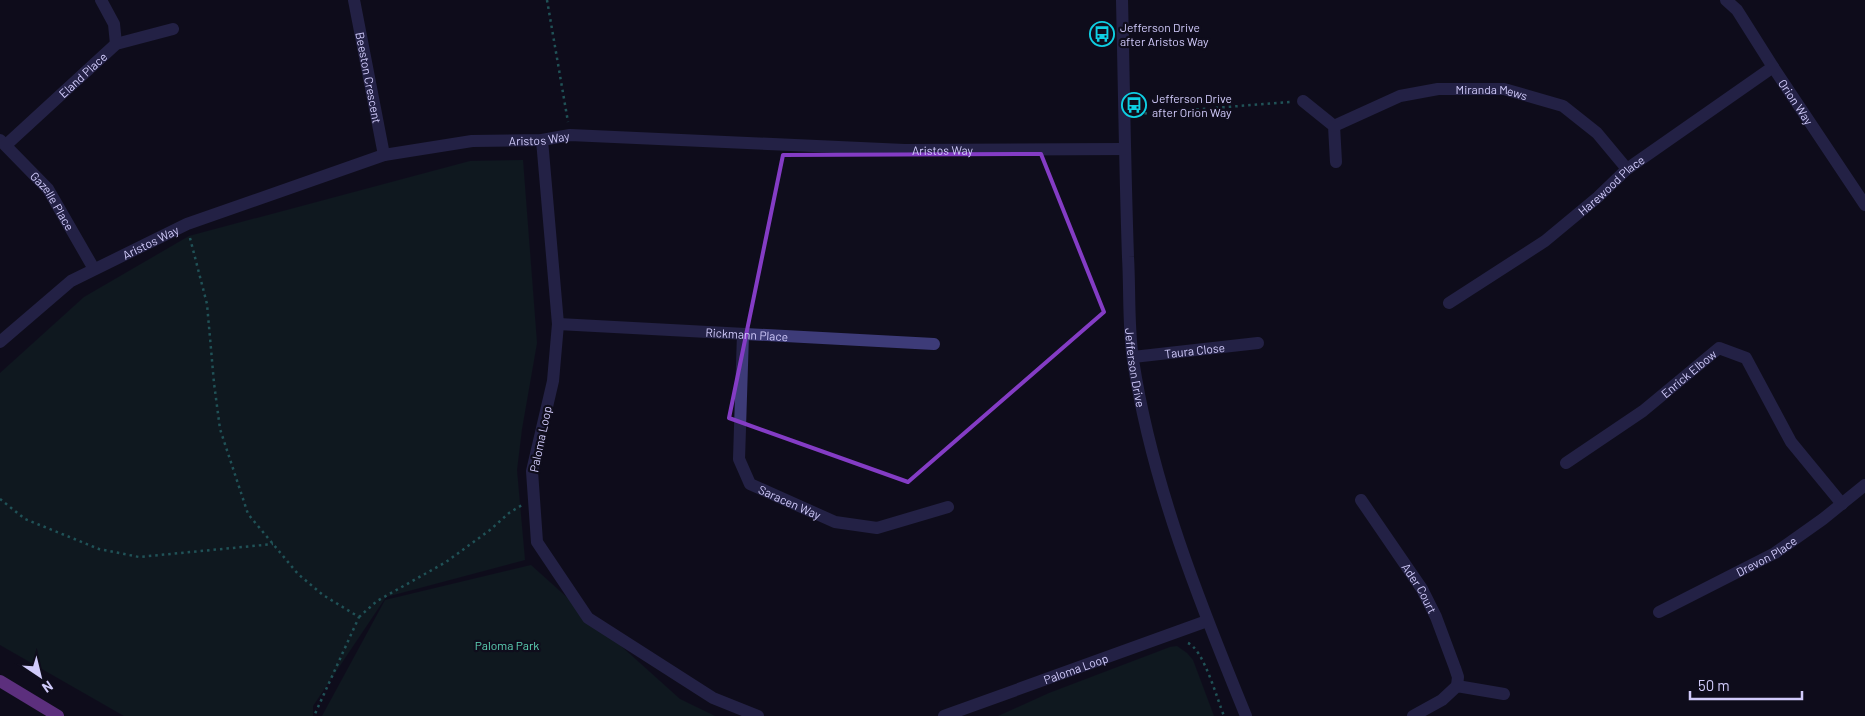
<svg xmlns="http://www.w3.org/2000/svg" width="1865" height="716" font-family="Barlow,sans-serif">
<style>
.green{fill:#102625}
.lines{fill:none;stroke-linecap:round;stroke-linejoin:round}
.path{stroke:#35a69f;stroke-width:2.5;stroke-dasharray:2.5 4;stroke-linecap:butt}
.minor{stroke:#3d3b78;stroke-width:12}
.major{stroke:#ba5af4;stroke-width:12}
.marked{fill:none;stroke:#843cc5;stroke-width:4;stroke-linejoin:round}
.labels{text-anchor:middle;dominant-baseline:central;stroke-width:4.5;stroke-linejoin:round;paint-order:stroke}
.poi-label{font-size:12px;fill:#d1cbfb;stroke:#0f0d1c;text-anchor:start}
.street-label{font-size:12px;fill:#d1cbfb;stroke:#0f0d1c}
.park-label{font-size:12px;fill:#5ed5b7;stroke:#0f0d1c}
</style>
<rect width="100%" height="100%" fill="#0f0d1c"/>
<path class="green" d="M523,160L537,343L522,429L517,470L525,560L386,597L313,706V716H124L0,645V373L84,297L189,236L470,161Z
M531,565L680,699L715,716H322L385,600Z
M1177,646L1187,653L1193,660L1214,716H998L1049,693L1170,647Z"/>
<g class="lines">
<path class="path" d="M547,0L568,122
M1138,114L1290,102
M190,238L207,304L214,383L220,429L248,514L298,574L323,595L359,617L314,716
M0,499L25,519L99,549L139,557L273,544
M359,617L377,601L446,562L490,530L509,513L522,505
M1188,643C1204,650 1217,699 1224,716"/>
<g class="minor">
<path d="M101,0L114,24L116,44"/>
<path id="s1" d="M354,0L384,155"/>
<path id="s2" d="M1122,0C1124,86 1125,172 1128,257C1130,290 1128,327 1133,360C1152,484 1199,601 1246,716"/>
<path id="s3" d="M1726,0L1737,10L1773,67L1865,205"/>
<path d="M1303,101L1334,126L1336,162"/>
<path id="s4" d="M1334,126L1400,96L1438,89H1504L1563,106L1597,133L1627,169"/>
<path id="s5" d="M0,140L48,189L94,269"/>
<path d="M542,140L558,324L553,381L532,471L537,542L588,618L713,698L758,716"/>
<path id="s6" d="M6,145L116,44L173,29"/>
<path id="s7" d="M1449,303L1545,241L1598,197L1627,169L1773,67"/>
<path id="s8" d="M558,324L934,344"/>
<path id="s9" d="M743,334L739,459L750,484L835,522L877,528L948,507"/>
<path id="s10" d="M0,342L71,281L187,224L384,155L472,141L542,140L570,135L904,150L1125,149"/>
<path id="s11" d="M1133,357L1258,343"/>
<path id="s12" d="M1566,463L1643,411L1719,348L1746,358L1791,442L1842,504"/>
<path id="s13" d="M1361,500L1422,589L1436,617L1455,668L1458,677L1457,686"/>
<path id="s14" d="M1659,612L1775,553L1823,519L1865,485"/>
<path id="s15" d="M944,716L1207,621"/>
<path d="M1413,716L1442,700L1457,686L1504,694"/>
</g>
<path class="major" d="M0,681L58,716"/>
</g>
<path d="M0 0H1865V716H0ZM1041,154L1104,312L908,482L729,418L783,155Z" fill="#0f0d1c" fill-opacity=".55" fill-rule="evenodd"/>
<path class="marked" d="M1041,154L1104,312L908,482L729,418L783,155Z"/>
<defs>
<symbol id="bus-ring" viewBox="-11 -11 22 22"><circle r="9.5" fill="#0f0d1c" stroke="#0fcfe3" stroke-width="1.5"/><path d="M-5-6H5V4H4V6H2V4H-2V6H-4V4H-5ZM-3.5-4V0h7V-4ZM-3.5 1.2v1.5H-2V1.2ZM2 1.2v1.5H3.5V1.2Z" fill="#0fcfe3"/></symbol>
</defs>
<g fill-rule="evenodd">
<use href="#bus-ring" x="1088" y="20" width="28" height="28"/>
<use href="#bus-ring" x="1120" y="91" width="28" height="28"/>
</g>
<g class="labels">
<g class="poi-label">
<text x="1120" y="27">Jefferson Drive<tspan x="1120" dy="14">after Aristos Way</tspan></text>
<text x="1152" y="98">Jefferson Drive<tspan x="1152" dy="14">after Orion Way</tspan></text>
</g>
<g class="street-label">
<text stroke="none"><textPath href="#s6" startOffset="104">Eland Place</textPath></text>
<text stroke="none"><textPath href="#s1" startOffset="79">Beeston Crescent</textPath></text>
<text stroke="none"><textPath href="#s4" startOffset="165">Miranda Mews</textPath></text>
<text stroke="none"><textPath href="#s3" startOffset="124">Orion Way</textPath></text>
<text stroke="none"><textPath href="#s10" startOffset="588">Aristos Way</textPath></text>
<text stroke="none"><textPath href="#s10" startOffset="992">Aristos Way</textPath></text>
<text stroke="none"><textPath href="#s7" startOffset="201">Harewood Place</textPath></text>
<text stroke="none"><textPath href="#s5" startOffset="81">Gazelle Place</textPath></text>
<text stroke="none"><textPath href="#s10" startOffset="182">Aristos Way</textPath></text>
<text stroke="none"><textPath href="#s8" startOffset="189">Rickmann Place</textPath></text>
<text stroke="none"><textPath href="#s11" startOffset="62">Taura Close</textPath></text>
<text stroke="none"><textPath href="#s2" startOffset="368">Jefferson Drive</textPath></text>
<text stroke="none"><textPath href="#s12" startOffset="152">Enrick Elbow</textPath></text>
<text transform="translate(540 439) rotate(-78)">Paloma Loop</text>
<text stroke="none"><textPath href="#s9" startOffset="196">Saracen Way</textPath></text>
<text stroke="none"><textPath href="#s14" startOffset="121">Drevon Place</textPath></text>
<text stroke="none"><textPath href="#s13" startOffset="106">Ader Court</textPath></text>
<text stroke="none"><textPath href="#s15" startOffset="140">Paloma Loop</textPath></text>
</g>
<g class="park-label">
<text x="507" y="645">Paloma Park</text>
</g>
</g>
<g transform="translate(40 676) rotate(145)" stroke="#0f0d1c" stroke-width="4" paint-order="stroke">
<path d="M0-4L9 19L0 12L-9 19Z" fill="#d1cbfb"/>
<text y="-8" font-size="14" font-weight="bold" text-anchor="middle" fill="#d1cbfb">N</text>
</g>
<path d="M1690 691v8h112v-8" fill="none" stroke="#d1cbfb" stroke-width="2.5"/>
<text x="1698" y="691" font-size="15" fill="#d1cbfb" stroke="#0f0d1c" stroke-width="4" paint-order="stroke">50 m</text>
</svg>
